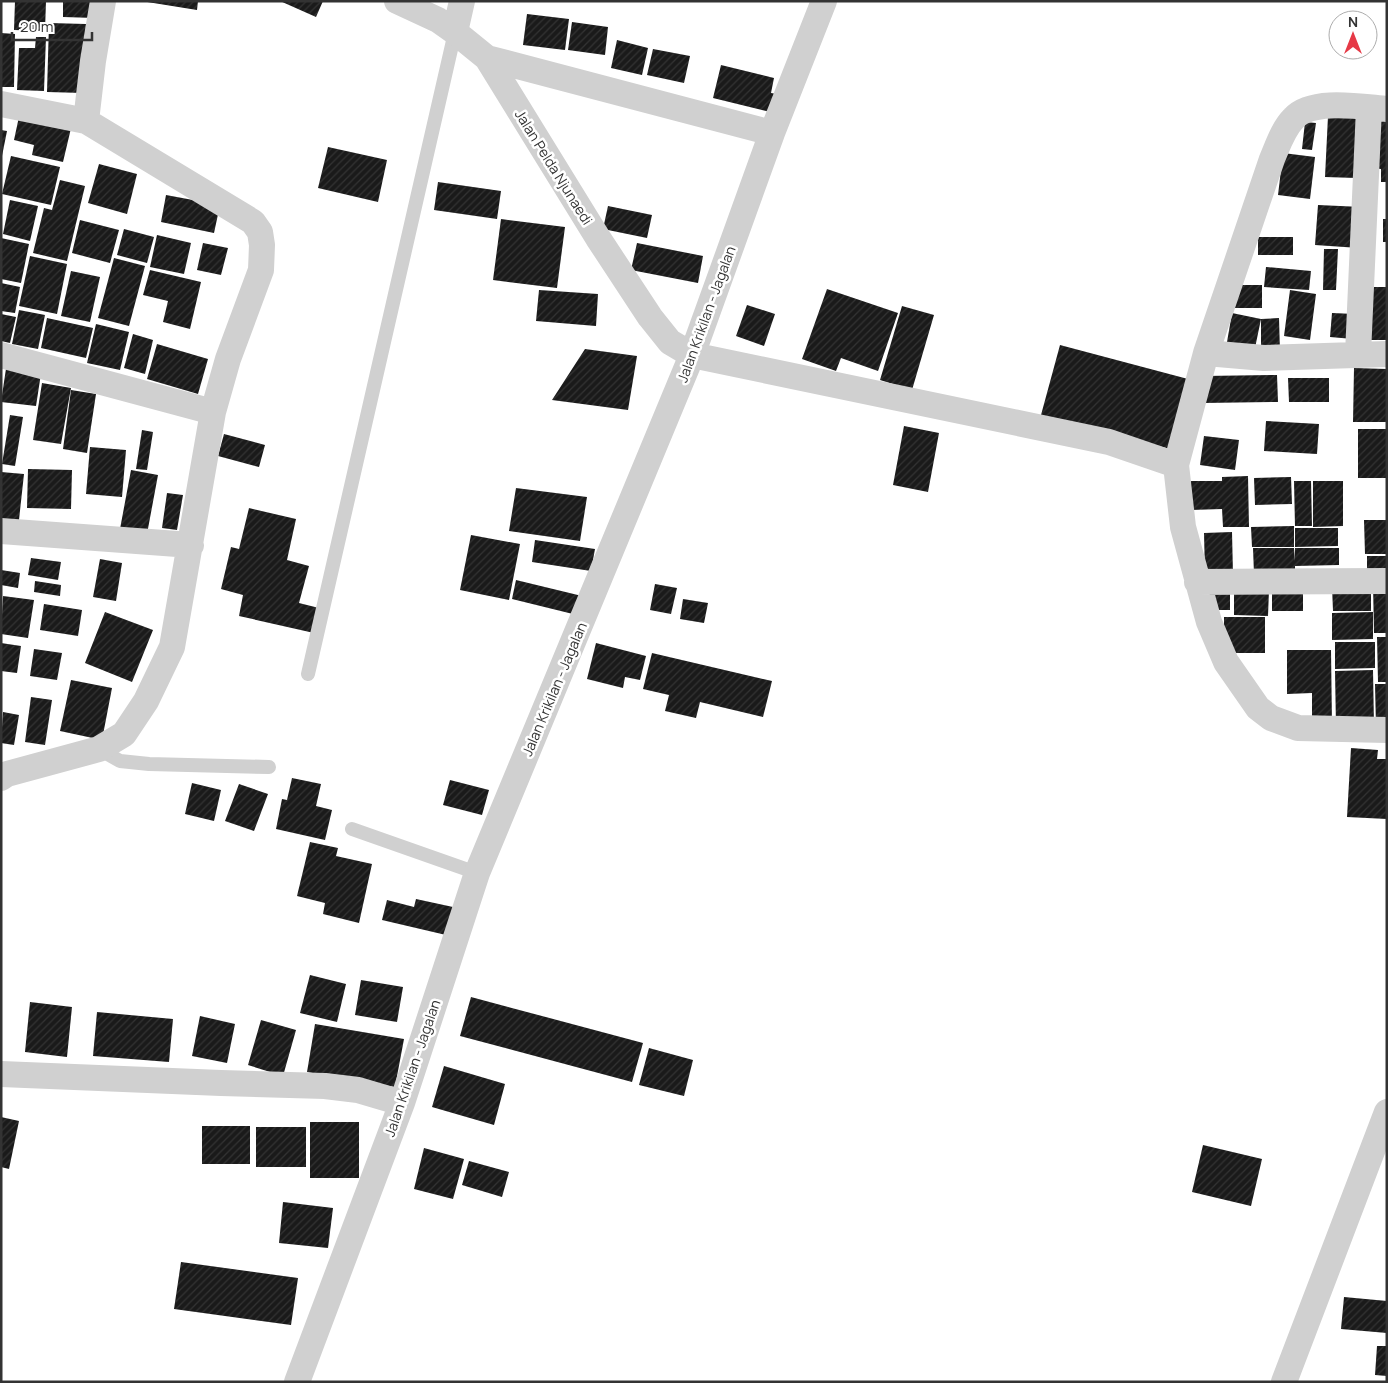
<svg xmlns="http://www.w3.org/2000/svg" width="1388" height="1383" font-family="Manrope,sans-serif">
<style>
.building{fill:url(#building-hatch)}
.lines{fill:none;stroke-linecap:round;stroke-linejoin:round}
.service{stroke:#d0d0d0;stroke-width:14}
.minor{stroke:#d0d0d0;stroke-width:26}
.labels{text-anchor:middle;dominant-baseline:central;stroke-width:5;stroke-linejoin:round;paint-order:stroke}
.street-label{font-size:14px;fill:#333;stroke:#fff}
</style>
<defs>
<pattern id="building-hatch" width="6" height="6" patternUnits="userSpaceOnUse" patternTransform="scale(1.25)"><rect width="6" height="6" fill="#1a1a1a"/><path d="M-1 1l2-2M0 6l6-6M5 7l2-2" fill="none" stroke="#333"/></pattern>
</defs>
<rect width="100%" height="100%" fill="#fff"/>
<path class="building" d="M15,1H46L45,31L14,30Z
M63,1H95V18L63,17Z
M141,1H198L197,10Z
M280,1H323L316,17Z
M527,14L569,19L565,50L523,45Z
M572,22L608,27L605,55L568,50Z
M49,23L86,24L83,93L47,92Z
M1,33L15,34L14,87H1Z
M36,37H46L44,91L17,90L19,48H35Z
M617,40L648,48L642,75L611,68Z
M653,49L690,56L684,83L647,75Z
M721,65L774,78L771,93L783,95L778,114L713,98Z
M20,112L72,124L63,162L32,155L34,145L14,140Z
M1328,116L1365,118L1356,178L1325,177Z
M1373,121H1387V182H1381V169L1371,168Z
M1305,122L1316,123L1312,150L1302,149Z
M1,130L7,131L2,156H1Z
M328,147L387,160L378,202L318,188Z
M1283,153L1315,157L1310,199L1278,195Z
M11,156L60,167L51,205L2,194Z
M99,164L137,174L127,214L88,203Z
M60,180L85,186L67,261L33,253L44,208L52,210Z
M438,182L501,191L497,219L434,210Z
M166,195L220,205L214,233L161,222Z
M10,200L38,206L30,241L3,234Z
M1318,205L1362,207L1359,248L1315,245Z
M608,206L652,215L647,238L603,229Z
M501,219L565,227L557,288L493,280Z
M1383,219H1387V242H1383Z
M80,220L119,230L110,263L72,253Z
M124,229L154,237L147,263L117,255Z
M157,235L191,243L184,274L150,267Z
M1258,237H1293V255H1258Z
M1,238L29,244L21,283L1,279Z
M203,243L228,248L221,275L197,270Z
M637,243L703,256L698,283L631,270Z
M1324,249H1338L1336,290H1323Z
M30,256L67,264L57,314L19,306Z
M114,258L145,266L129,326L98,318Z
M1266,267L1311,271L1309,290L1264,287Z
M150,270L201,282L190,329L163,322L168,301L143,295Z
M71,271L100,277L90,322L61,316Z
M1,283L20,287L15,313L1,311Z
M1234,285H1262V308H1234Z
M1362,287H1387V340H1362Z
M827,289L898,313L878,371L841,358L836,371L802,359Z
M539,290L598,294L596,326L536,321Z
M1290,290L1316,294L1310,340L1284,336Z
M747,305L775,314L764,346L736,336Z
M902,306L934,315L912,390L880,380Z
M19,310L45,315L38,349L12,344Z
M1232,313L1261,319L1255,348L1227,342Z
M1332,313L1355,314L1353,339L1330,337Z
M1,314L16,317L10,343L1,341Z
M47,318L93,328L86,358L41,348Z
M1279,318L1280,352H1261V319Z
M96,324L129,332L120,370L87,363Z
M133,334L153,340L145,374L124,368Z
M157,344L208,359L198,394L147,379Z
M1060,345L1188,379L1170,449L1041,415Z
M585,349L637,356L628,410L552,400Z
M7,362L42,367L36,406L1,402Z
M1354,368L1387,369V422H1353Z
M1277,375L1278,402L1203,403V376Z
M1288,378H1329V402H1289Z
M42,383L71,388L61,444L33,440Z
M71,390L96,394L87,453L63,449Z
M10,415L23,417L15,466L2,464Z
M1266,421L1319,424L1317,454L1264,451Z
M904,426L939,433L928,492L893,485Z
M1358,429H1387V478H1358Z
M142,430L153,432L147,470L136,469Z
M224,434L265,445L259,467L218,456Z
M1204,436L1239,440L1235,470L1200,465Z
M90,447L126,450L122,497L86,494Z
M28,469L72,470L71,509L27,508Z
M131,470L158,475L147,534L120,529Z
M1,472L24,474L18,529L1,527Z
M1248,476L1249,527H1223L1222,509L1191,510V481H1222V477Z
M1291,477L1292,504L1255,505L1254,478Z
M1294,481H1311L1312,526H1295Z
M1313,481H1343V526L1313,527Z
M516,488L587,497L580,541L509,531Z
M167,493L183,495L177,530L162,528Z
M249,508L296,519L287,560L309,566L299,603L319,608L314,633L239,616L243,595L221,589L231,547L239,549Z
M1364,520H1387V554H1365Z
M1294,526V547H1252L1251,527Z
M1295,528H1338V546L1295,547Z
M1232,532L1233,574L1205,575L1204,533Z
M471,535L520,544L509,600L460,590Z
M535,540L595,549L591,571L532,562Z
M1253,548H1294L1295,561V548H1339V565L1295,566V573L1254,574Z
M1367,556H1387V577H1367Z
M31,558L61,562L58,580L28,575Z
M100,559L122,563L116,601L93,597Z
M1,570L20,573L18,588L1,585Z
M516,580L582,596L577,615L512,599Z
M35,581L61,585L60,596L34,592Z
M655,584L677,588L671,614L650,610Z
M1373,584H1387V633H1374Z
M1371,586V611H1333L1332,587Z
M1210,589L1230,590V610H1209Z
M1234,590H1269L1268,616L1234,615Z
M1272,591H1303V611H1272Z
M3,596L34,600L28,638L1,634Z
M683,599L708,603L704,623L680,619Z
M44,604L82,610L78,636L40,630Z
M105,612L153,630L132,682L85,663Z
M1373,612V639L1332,640V613Z
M1224,617H1265V653H1224Z
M1377,637H1387V682H1378Z
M1335,642H1375V668L1335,669Z
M1,643L21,646L17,673L1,671Z
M596,643L646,656L640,680L625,677L623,688L587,679Z
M34,649L62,653L57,680L30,676Z
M1287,650H1331L1332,725H1312V693L1287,694Z
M652,653L772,681L763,717L700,702L696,718L665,711L669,695L643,689Z
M1373,670L1374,726L1336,727L1335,671Z
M71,680L112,688L102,740L60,731Z
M1375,684H1387V727H1376Z
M31,697L52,700L45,745L25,742Z
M3,712L19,715L14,745L1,743Z
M1351,748L1378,750L1377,759H1387V819L1347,817Z
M292,778L321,784L316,806L332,810L325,840L276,829L282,799L287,800Z
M450,780L489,790L482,815L443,805Z
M192,783L221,790L214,821L185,814Z
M239,784L268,794L254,831L225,821Z
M310,842L338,848L336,856L372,864L359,923L323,914L325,903L297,896Z
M416,899L453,907L446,935L382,920L387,900L414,907Z
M310,975L346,984L337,1022L300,1013Z
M361,980L403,987L397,1022L355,1015Z
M471,997L643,1043L632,1082L460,1036Z
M30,1002L72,1007L67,1057L25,1052Z
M97,1012L173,1019L169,1062L93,1056Z
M200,1016L235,1024L227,1063L192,1056Z
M261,1020L296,1030L283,1076L248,1065Z
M315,1024L404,1039L395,1087L307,1072Z
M649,1048L693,1060L684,1096L639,1085Z
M444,1066L505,1084L494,1125L432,1107Z
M1,1117L19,1121L9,1169L1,1167Z
M310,1122H359V1178H310Z
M202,1126H250V1164H202Z
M256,1127H306V1167H256Z
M1203,1145L1262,1159L1251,1206L1192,1192Z
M424,1148L464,1159L453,1199L414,1189Z
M469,1161L509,1172L502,1197L462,1185Z
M283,1202L333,1208L328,1248L279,1243Z
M181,1262L298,1278L291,1325L174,1309Z
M1344,1297L1387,1301V1333L1341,1329Z
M1377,1346H1387V1376L1375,1375Z"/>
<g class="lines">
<path class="service" d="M308,674L455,32
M99,749L120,761L149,764L269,767
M352,829L477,873"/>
<path class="minor" d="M397,1L438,20L455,32L487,58L598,238L650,317L670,342L692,355L1109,442L1176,465L1183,527L1209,622L1226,662L1258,708L1271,718L1298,728L1387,730
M455,32L462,1
M487,58L772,133
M1,104L86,121L253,222L260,232L262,245L261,270L228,359L213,412L172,647L146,701L124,734L99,749L7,774L1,778
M86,121L93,61L103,1
M1206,353L1264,358L1387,354
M1358,354L1369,108
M1,355L213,412
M1176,465L1206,353L1272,159C1278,145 1283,129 1294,118C1312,98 1362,107 1387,109
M1,531L191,545
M1197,582L1387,581
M1,1074L221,1083L325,1086L358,1090L402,1103
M297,1382L402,1103L477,873L692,355L772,133L824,1
M1284,1382L1387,1112"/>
</g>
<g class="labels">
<g class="street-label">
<text transform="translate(554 167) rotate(58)">Jalan Pelda Njunaedi</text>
<text transform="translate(706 314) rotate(-70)">Jalan Krikilan - Jagalan</text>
<text transform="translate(554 689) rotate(-67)">Jalan Krikilan - Jagalan</text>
<text transform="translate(412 1068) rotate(-71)">Jalan Krikilan - Jagalan</text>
</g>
</g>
<rect width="1388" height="1383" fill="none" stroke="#333333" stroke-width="5"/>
<g transform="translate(1353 35)"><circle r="24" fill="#ffffff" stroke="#adadad"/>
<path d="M0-4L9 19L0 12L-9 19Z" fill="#e63946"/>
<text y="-8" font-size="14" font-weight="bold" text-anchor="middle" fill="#333333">N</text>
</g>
<path d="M12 32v8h80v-8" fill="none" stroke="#333333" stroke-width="2.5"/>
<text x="20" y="32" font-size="15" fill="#333333" stroke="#ffffff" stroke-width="4" paint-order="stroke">20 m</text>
</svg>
